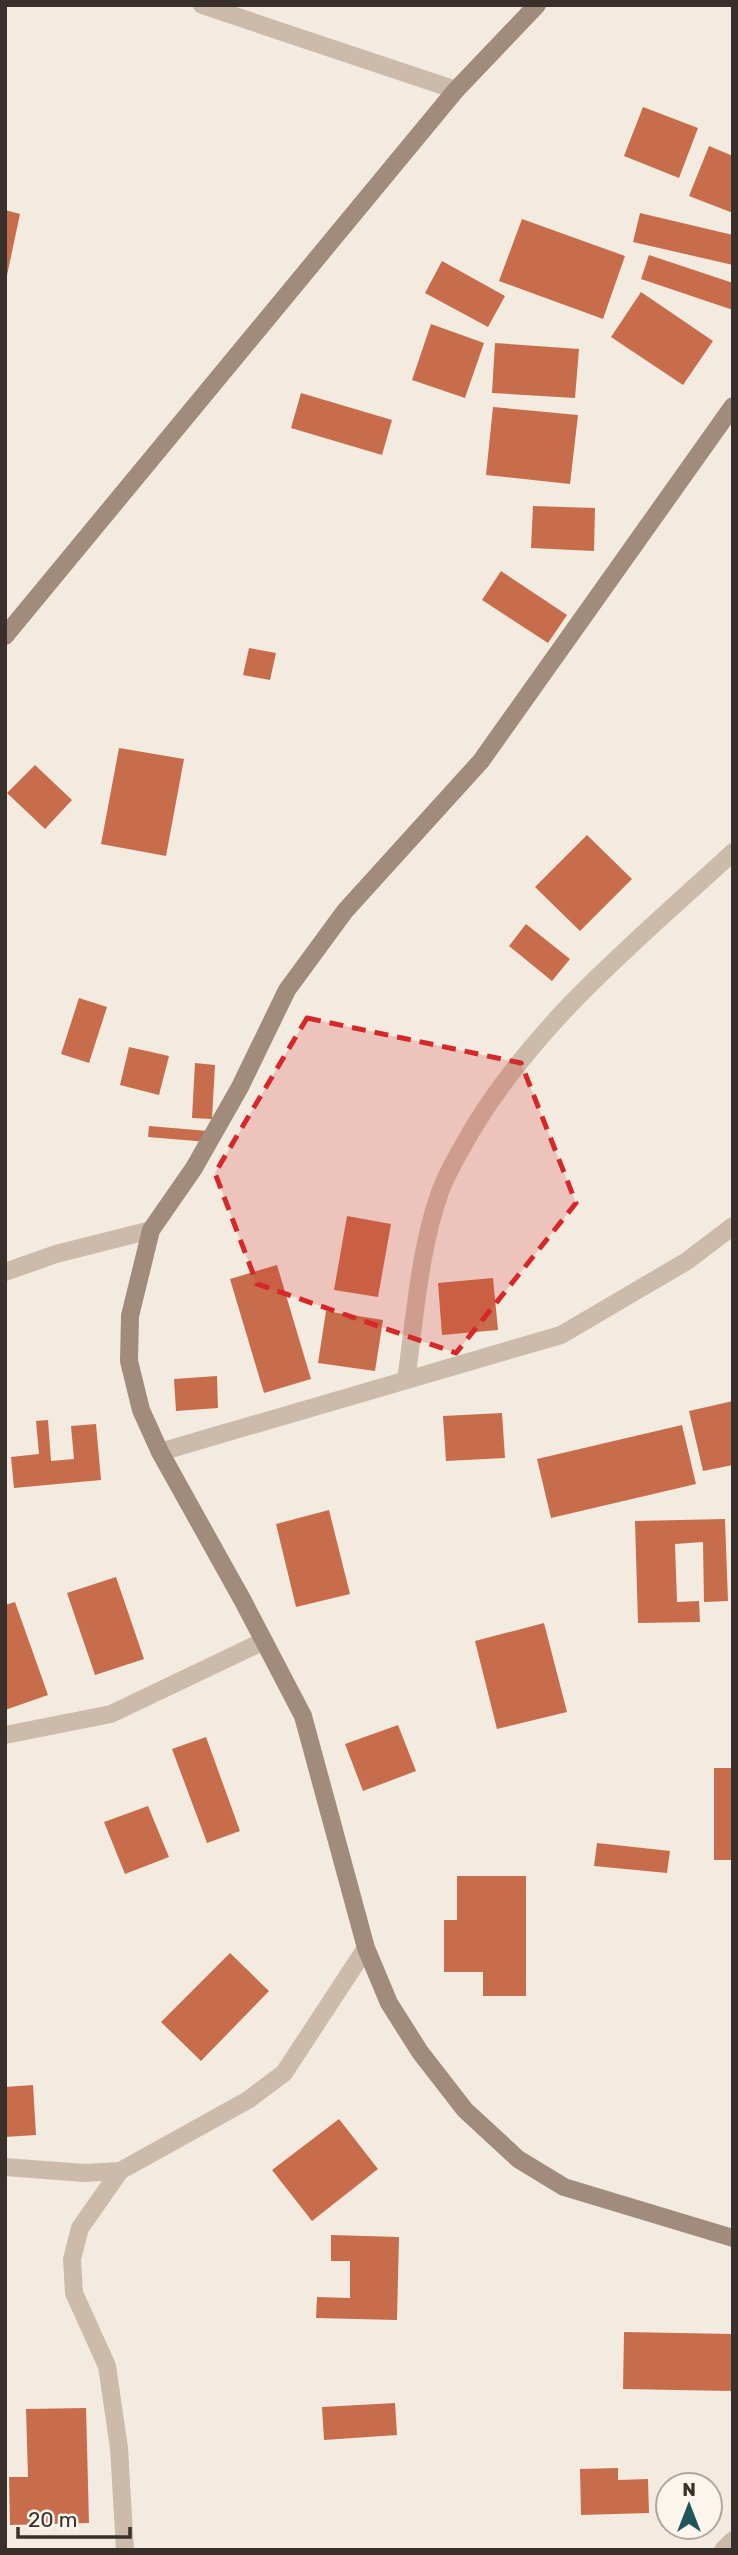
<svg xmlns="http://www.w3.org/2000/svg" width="738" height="2555" font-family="Rubik,sans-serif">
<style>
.building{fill:#c76d4b}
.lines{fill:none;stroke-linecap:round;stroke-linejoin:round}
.street{stroke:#ccbbab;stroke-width:18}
.secondary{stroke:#a08b7c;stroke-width:18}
.marked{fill:#d62828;fill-opacity:0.2;stroke:#d62828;stroke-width:5;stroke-dasharray:14 9;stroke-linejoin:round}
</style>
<rect width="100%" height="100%" fill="#f3ebe0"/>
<path class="building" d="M643,107L698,128L679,178L624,156Z
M709,146L733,156V213L689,196Z
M5,210L20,214L6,280H5Z
M640,213L733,235V265L633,242Z
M522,219L625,256L603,319L499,281Z
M649,255L733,283V310L641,279Z
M442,261L505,296L488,327L425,293Z
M641,292L713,341L683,385L611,337Z
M431,324L484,343L465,398L412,380Z
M495,343L579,349L575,398L492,393Z
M301,393L392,420L382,455L291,428Z
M493,407L578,415L570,484L486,475Z
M533,506L595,508L594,551L531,548Z
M501,571L567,615L548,643L482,600Z
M249,648L276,653L270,680L243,675Z
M119,748L184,759L166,856L101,844Z
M35,765L72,800L45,829L7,793Z
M587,835L632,879L580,931L535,887Z
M526,924L570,959L552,981L509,946Z
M79,998L107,1007L89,1063L61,1054Z
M129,1047L169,1056L159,1095L120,1085Z
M195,1063L215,1065L212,1119L192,1118Z
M149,1126L208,1131V1142L148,1137Z
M347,1216L391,1224L378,1297L334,1290Z
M277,1265L311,1379L264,1393L230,1279Z
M493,1278L498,1330L442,1335L438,1283Z
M326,1311L383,1320L375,1371L318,1363Z
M217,1376L218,1408L176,1411L174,1379Z
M733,1401V1465L703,1471L689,1411Z
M502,1413L505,1458L446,1461L443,1416Z
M48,1420L51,1461L74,1459L71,1426L96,1424L101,1480L14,1488L11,1457L39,1454L36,1421Z
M682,1425L696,1484L551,1518L537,1459Z
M329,1510L350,1594L296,1607L276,1524Z
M725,1519L728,1601L704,1602L703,1542L675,1544L677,1602L699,1601L700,1622L638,1623L635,1521Z
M116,1577L144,1659L95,1675L67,1593Z
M15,1602L48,1695L5,1710V1605Z
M544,1623L567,1712L497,1729L475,1641Z
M398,1725L416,1771L363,1791L345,1744Z
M206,1737L240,1831L207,1843L172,1749Z
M714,1768H733V1860H714Z
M148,1806L169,1857L125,1874L104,1822Z
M597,1843L670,1851L667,1873L594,1866Z
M457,1876H526V1996H483V1972H444V1920H457Z
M230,1953L269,1991L201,2061L161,2022Z
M33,2085L36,2135L5,2137V2087Z
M339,2119L378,2169L312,2221L272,2170Z
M331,2235L399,2237L397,2320L316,2318L317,2297L350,2298V2261H331Z
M624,2332L732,2334L731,2391L623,2389Z
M395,2403L397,2435L324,2440L322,2407Z
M86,2408L89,2523L10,2525L9,2477H28L26,2409Z
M618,2468V2480L648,2479L649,2513L581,2515L580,2469Z"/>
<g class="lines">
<path class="street" d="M202,5L456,90
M5,1272L56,1254L151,1230
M406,1380C415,1319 419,1251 440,1192C448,1170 461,1150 472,1130C539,1019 639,939 733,852
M160,1452L561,1335L687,1261L733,1226
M5,1735L111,1714L264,1641
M5,2167L84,2173L120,2171
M125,2550L119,2448L107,2366L74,2293L72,2259L80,2228L120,2171L248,2100L284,2073L366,1948
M723,2550L733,2540"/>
<path class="secondary" d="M733,406L481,761L345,911L287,990L240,1087L194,1168L151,1230L130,1316L129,1361L141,1410L160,1452L243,1601L303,1716L366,1948L389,2003L420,2052L465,2110L518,2159L564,2187L733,2238
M5,636L456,90L537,5"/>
</g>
<path class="marked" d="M307,1018L521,1063L576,1203L456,1353L257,1284L215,1173Z"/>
<rect width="738" height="2555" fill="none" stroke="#3a302b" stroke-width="14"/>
<g transform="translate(689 2506)"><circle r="33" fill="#fbf5ed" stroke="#aea69f" stroke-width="2"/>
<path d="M0-5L12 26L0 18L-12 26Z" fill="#1f565c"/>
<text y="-10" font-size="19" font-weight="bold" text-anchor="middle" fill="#3a302b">N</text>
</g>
<path d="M18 2527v10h112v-10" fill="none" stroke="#3a302b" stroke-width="3.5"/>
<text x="28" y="2527" font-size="21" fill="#3a302b" stroke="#fbf5ed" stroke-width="5" paint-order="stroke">20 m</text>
</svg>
